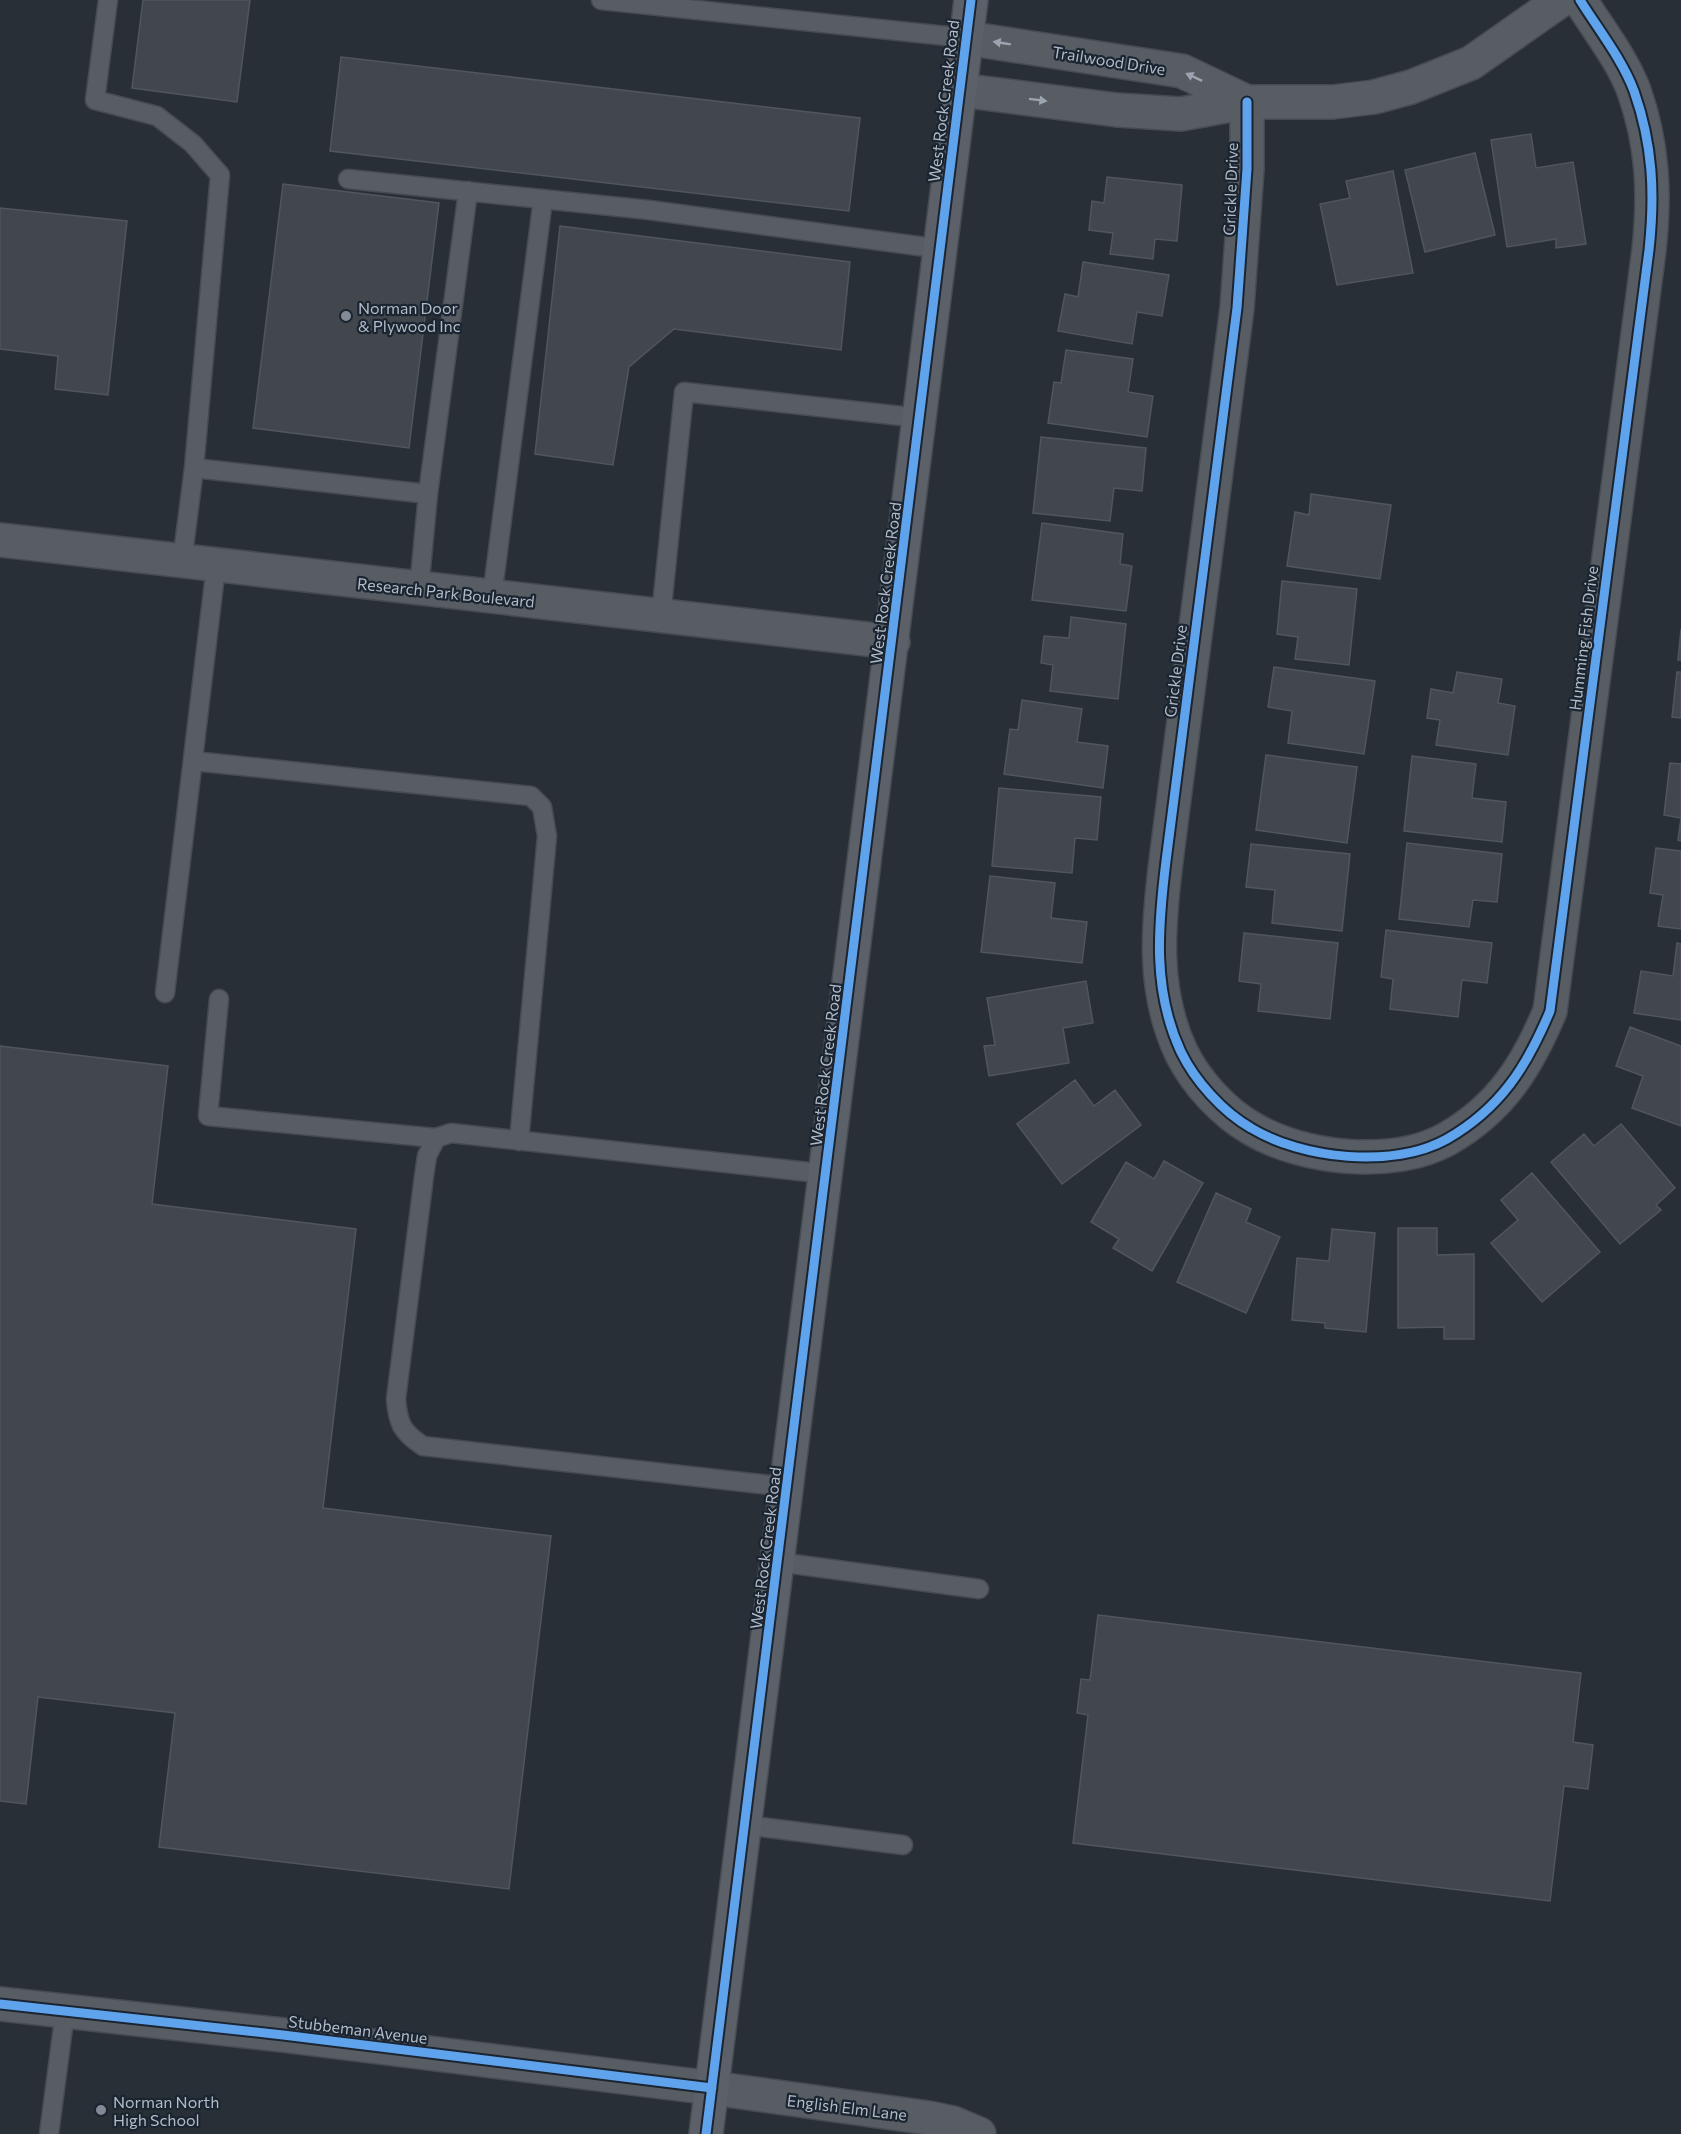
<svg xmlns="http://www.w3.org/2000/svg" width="1681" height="2134" font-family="Commissioner,sans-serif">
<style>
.building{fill:#41474d;stroke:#50565e;stroke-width:1.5}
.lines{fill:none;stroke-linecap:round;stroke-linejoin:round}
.service-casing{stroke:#464b51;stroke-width:21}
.minor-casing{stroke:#464b51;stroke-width:36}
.tertiary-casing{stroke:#464b51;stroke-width:36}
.secondary-casing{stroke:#464b51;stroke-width:36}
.service{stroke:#585d64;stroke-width:18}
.minor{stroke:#585d64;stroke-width:33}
.tertiary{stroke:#585d64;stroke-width:33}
.secondary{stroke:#5c6169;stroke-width:33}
.cycleway-casing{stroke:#1b2531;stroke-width:13}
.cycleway{stroke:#60a3ed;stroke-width:9}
.oneway{fill:#9ca4af}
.poi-dot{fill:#828a95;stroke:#1b2531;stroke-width:2}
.labels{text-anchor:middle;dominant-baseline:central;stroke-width:4.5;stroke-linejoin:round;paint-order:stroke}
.street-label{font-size:16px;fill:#b2bbc8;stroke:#1b2531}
.poi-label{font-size:16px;fill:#b2bbc8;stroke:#1b2531;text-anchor:start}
</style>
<rect width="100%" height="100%" fill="#282f36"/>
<path class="building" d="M143,0H250L237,102L132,88Z
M341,57L860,118L849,211L330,151Z
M1531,134L1536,168L1573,162L1586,244L1556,248V239L1507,247L1491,140Z
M1475,153L1495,235L1425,252L1405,170Z
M1393,171L1413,273L1337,285L1320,204L1350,198L1346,181Z
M1107,177L1182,185L1177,241L1155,239L1153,259L1110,254L1113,233L1089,230L1092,201L1104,203Z
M283,184L439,203L409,448L253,428Z
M0,208L127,221L108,395L55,389L58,356L0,349Z
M560,226L850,262L841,350L674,329L629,367L613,465L535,454Z
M1083,262L1169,275L1162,316L1137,312L1132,344L1058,331L1065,294L1078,297Z
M1066,350L1133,359L1128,392L1153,396L1147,437L1048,423L1054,382L1061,383Z
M1041,437L1146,448L1142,491L1114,488L1110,521L1033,513Z
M1311,494L1391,505L1380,579L1287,566L1295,512L1309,515Z
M1042,523L1123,534L1120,564L1132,566L1126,611L1032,600Z
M1282,581L1357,589L1349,665L1295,659L1298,637L1277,634Z
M1071,617L1126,624L1118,699L1050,691L1053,665L1041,663L1044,636L1069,638Z
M1681,629V660H1678Z
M1274,667L1375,681L1364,754L1288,743L1292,711L1268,707Z
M1457,672L1502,679L1498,703L1515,706L1508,755L1436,745L1440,720L1427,718L1431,689L1453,693Z
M1677,672H1681V718L1672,717Z
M1022,700L1082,709L1077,742L1108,746L1103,788L1004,774L1010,729L1018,730Z
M1266,755L1357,767L1347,843L1256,830Z
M1412,756L1476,764L1472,798L1506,802L1502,842L1404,831Z
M1670,763L1681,764V841L1678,840L1681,818L1664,815Z
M999,788L1101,797L1097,840L1075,838L1072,873L992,866Z
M1407,843L1502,854L1497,902L1473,900L1469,927L1399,919Z
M1251,844L1350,854L1342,931L1272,923L1275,890L1246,887Z
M1656,848L1681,851V929L1658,926L1663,895L1650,893Z
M990,876L1055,883L1051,918L1087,922L1082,963L981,952Z
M1386,930L1492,943L1487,983L1462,980L1458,1017L1390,1009L1393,979L1381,977Z
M1244,933L1338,943L1330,1019L1258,1011L1261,984L1239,981Z
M1677,943L1681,944V1020L1634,1013L1641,971L1673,976Z
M1086,981L1093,1023L1063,1028L1069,1063L989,1076L984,1046L995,1045L987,998Z
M1630,1027L1681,1046V1126L1632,1108L1643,1076L1616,1066Z
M0,1046L168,1066L152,1204L356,1229L323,1508L551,1536L509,1889L159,1847L175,1713L38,1697L26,1804L0,1801Z
M1075,1080L1094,1106L1115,1090L1141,1125L1062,1184L1017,1124Z
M1621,1124L1675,1188L1656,1205L1661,1210L1620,1244L1551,1162L1584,1134L1594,1146Z
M1164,1161L1203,1183L1152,1271L1113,1248L1119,1239L1091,1222L1126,1162L1154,1179Z
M1532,1173L1600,1252L1542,1302L1491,1243L1518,1220L1501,1200Z
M1216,1193L1251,1209L1246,1222L1280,1237L1246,1313L1177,1282Z
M1398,1228H1437V1255L1474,1254V1339H1444V1327L1398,1328Z
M1332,1229L1375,1233L1366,1332L1325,1328V1323L1292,1320L1297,1258L1329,1261Z
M1098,1615L1581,1673L1573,1742L1593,1745L1588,1789L1564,1786L1550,1901L1073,1843L1088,1715L1077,1713L1081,1679L1090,1680Z"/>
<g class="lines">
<defs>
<path id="service" d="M108,0L95,100L157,116L193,144L220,175L194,468L428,494L468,191
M601,0L966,38
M348,179L649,210L941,249
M182,562L194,468
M419,589L428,494
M492,597L543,199
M661,616L684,392L920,418
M193,761L531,796L542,807L547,836L519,1141
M165,993L216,566
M219,999L208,1116L436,1138
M787,1487L423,1446C402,1432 398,1424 396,1399L424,1176L427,1156L436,1138L451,1133L827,1174
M778,1562L979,1589
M745,1825L903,1845
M49,2134L65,2012"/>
<path id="minor" d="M966,38L1182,71L1247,102
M960,90L1117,110L1181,114L1247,102H1333L1374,97L1411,87L1471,63L1561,0
M1247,102V169L1237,308L1166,861C1158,926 1152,990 1181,1052C1195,1081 1223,1112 1251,1128C1302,1159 1393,1169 1447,1139C1501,1108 1527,1066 1550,1011L1649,250C1655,194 1653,145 1634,91C1622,59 1598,29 1580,0
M0,540L893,642
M712,2088L929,2118L953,2123L979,2134"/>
<path id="tertiary" d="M0,2004L283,2035L712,2088"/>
<path id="secondary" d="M706,2134L971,0"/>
</defs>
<use href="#service" class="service-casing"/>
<use href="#minor" class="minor-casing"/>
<use href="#tertiary" class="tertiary-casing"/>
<use href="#secondary" class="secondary-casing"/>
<use href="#service" class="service"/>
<use href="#minor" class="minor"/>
<use href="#tertiary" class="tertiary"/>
<use href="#secondary" class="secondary"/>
<defs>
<path id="cycleway" d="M1247,102V169L1237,308L1166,861C1158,926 1152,990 1181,1052C1195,1081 1223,1112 1251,1128C1302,1159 1393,1169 1447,1139C1501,1108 1527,1066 1550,1011L1649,250C1655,194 1653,145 1634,91C1622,59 1598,29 1580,0
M0,2004L283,2035L712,2088
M706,2134L971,0"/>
</defs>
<use href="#cycleway" class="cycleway-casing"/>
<use href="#cycleway" class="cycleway"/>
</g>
<defs><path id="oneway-solid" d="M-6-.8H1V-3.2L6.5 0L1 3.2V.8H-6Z" transform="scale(1.5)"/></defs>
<g class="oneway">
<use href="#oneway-solid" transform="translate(1002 43) rotate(-171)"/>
<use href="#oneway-solid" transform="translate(1194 77) rotate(-155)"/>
<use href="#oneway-solid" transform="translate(1038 100) rotate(7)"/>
</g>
<g class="poi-dot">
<circle cx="346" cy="316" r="6"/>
<circle cx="101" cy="2110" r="6"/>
</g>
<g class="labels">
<g class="street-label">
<text transform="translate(1109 60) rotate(9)">Trailwood Drive</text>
<text transform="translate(943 101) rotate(-83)">West Rock Creek Road</text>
<text transform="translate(1230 189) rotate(-88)">Grickle Drive</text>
<text transform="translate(885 583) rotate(-83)">West Rock Creek Road</text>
<text transform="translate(446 592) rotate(6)">Research Park Boulevard</text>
<text transform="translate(1583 638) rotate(-83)">Humming Fish Drive</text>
<text transform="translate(1175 671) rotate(-83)">Grickle Drive</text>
<text transform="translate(825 1065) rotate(-83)">West Rock Creek Road</text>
<text transform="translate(765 1548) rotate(-83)">West Rock Creek Road</text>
<text transform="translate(358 2029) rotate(7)">Stubbeman Avenue</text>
<text transform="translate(847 2107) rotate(7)">English Elm Lane</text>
</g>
<g class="poi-label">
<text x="358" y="307">Norman Door<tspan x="358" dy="18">&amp; Plywood Inc</tspan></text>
<text x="113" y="2101">Norman North<tspan x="113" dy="18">High School</tspan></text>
</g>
</g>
</svg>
